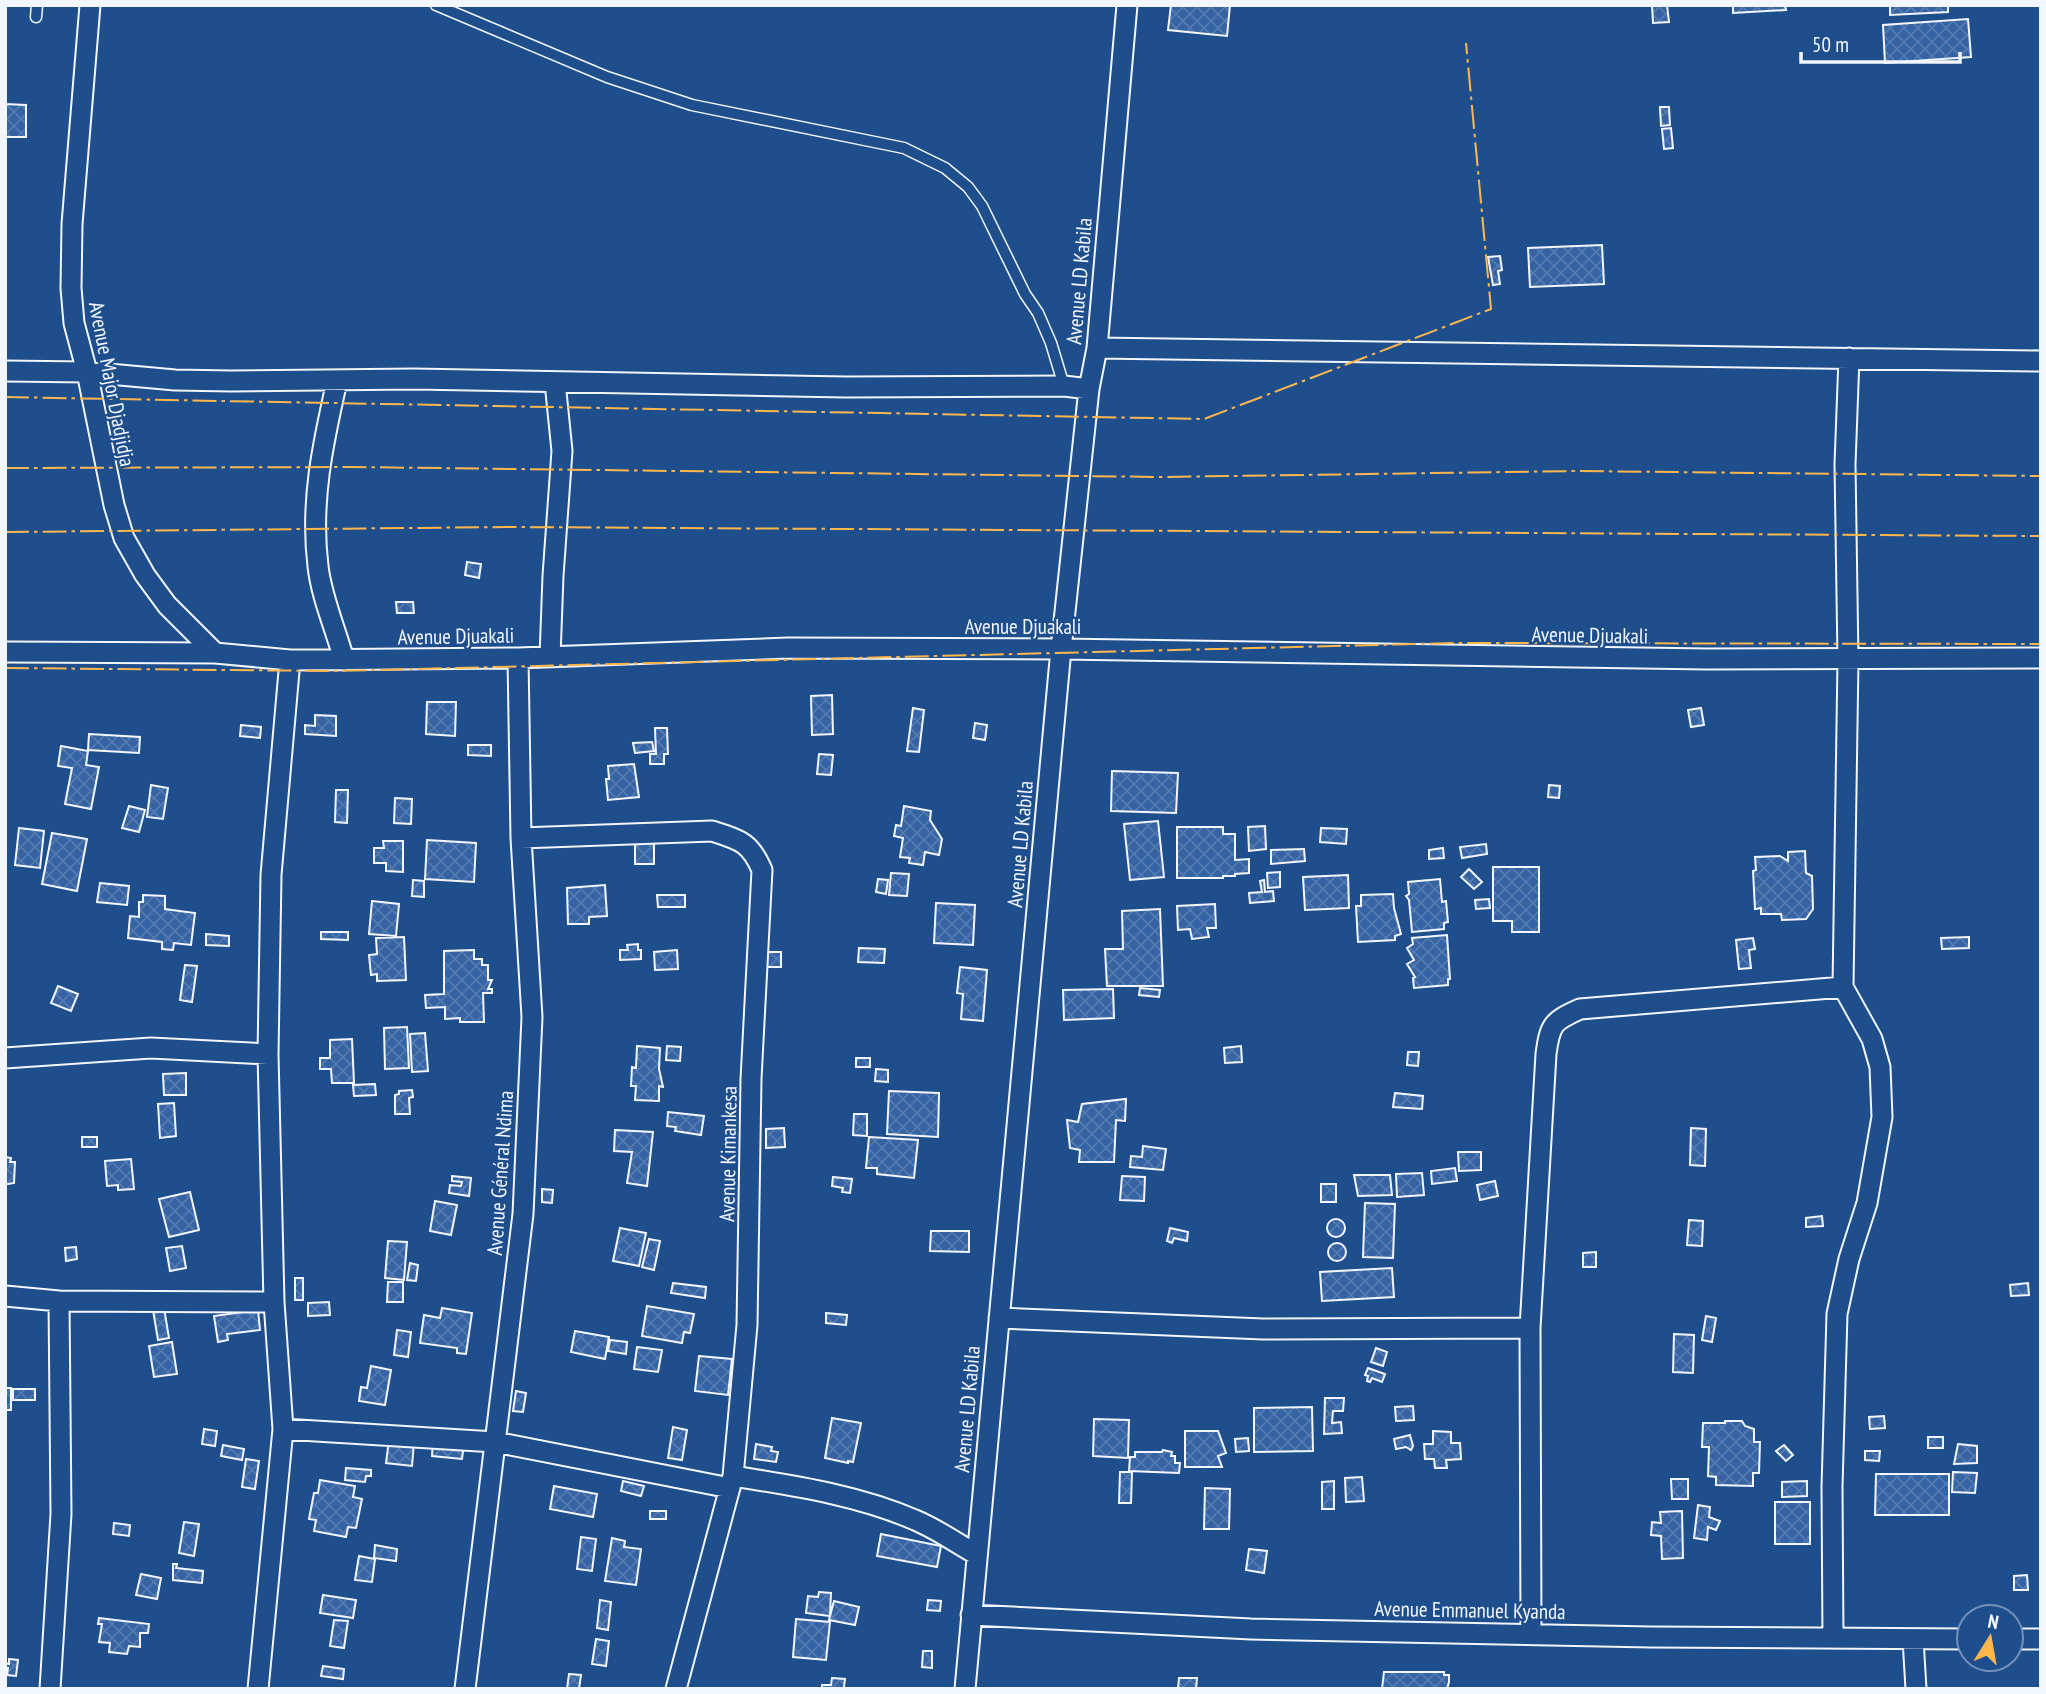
<svg xmlns="http://www.w3.org/2000/svg" width="2046" height="1694" font-family="'PT Sans Narrow',sans-serif">
<style>
.building{fill:url(#building-cross-hatch);stroke:#f2f6ff;stroke-width:2}
.lines{fill:none;stroke-linecap:round;stroke-linejoin:round}
.service-casing{stroke:#f2f6ff;stroke-width:13}
.minor-casing{stroke:#f2f6ff;stroke-width:23}
.service{stroke:#1f4e8c;stroke-width:10}
.minor{stroke:#1f4e8c;stroke-width:19}
.power{stroke:#ffb74d;stroke-width:2;stroke-dasharray:24 5 3.5 5;stroke-linecap:butt}
.labels{text-anchor:middle;dominant-baseline:central;stroke-width:5;stroke-linejoin:round;paint-order:stroke}
.street-label{font-size:21px;fill:#f2f6ff;stroke:#1f4e8c}
</style>
<defs>
<pattern id="building-cross-hatch" width="8" height="8" patternUnits="userSpaceOnUse" patternTransform="scale(1.75)"><rect width="8" height="8" fill="#3563a3"/><path d="M0 0l8 8M0 8l8-8" fill="none" stroke="#537ab1"/></pattern>
</defs>
<rect width="100%" height="100%" fill="#1f4e8c"/>
<path class="building" d="M1171,5H1230L1227,36L1168,30Z
M1652,5H1667L1669,22L1653,23Z
M1733,5H1785L1786,10L1733,13Z
M1890,5H1948V12L1890,15Z
M1968,19L1971,57L1885,63L1883,25Z
M5,104L26,105V137H5Z
M1660,107H1669L1670,125L1661,126Z
M1671,128L1673,148L1664,149L1662,129Z
M1602,245L1604,284L1530,287L1528,248Z
M1500,256L1502,270L1498,271L1500,284L1493,285L1488,257Z
M467,562L481,564L479,578L465,575Z
M396,602H413L414,613H397Z
M832,695L833,734L812,735L811,696Z
M427,702H456L455,736L426,734Z
M913,708L924,710L919,752L907,751Z
M1701,708L1704,725L1691,727L1688,710Z
M315,715L336,716V736L305,734V725L315,726Z
M975,723L987,725L985,740L973,738Z
M241,725L261,727L260,738L240,736Z
M655,728H667L668,754H664V764H650V754H656Z
M89,734L140,737L139,753L88,750Z
M652,742L654,751L635,753L633,743Z
M468,745H491V756L468,755Z
M61,746L88,751L86,765L99,767L91,809L65,804L72,768L58,766Z
M819,754L833,755L831,775L817,774Z
M634,764L639,797L608,800L606,779H609L608,766Z
M1112,771L1178,773L1176,813L1111,811Z
M151,785L168,788L163,819L147,817Z
M1549,785L1560,786L1559,798L1548,797Z
M336,790H348L347,823L335,822Z
M395,798L412,799L411,824L394,823Z
M129,806L145,810L139,832L122,828Z
M904,806L931,811L930,820L942,839L939,855L925,852L923,865L909,863L910,858L900,857L903,838L894,836L896,825L901,826Z
M1158,821L1164,877L1130,880L1124,824Z
M1265,826L1266,849L1249,851L1248,827Z
M1177,827H1223V834H1235V860L1249,859V873L1235,874V876H1223V878H1177Z
M19,828L44,831L40,868L15,865Z
M1321,828L1347,829L1346,844L1320,842Z
M52,833L87,839L77,891L42,884Z
M427,840L476,843L474,882L425,879Z
M383,841H403V872L386,871V863H374V848H384Z
M635,841H654V864H635Z
M1486,844L1487,854L1462,858L1460,847Z
M1443,848L1444,858L1429,859V850Z
M1304,849L1305,861L1271,864V850Z
M1805,851L1806,873L1812,876L1813,909L1806,919L1782,920L1781,914H1761V908L1755,909L1753,871L1756,870L1755,857L1780,856L1788,861V852Z
M1493,867H1539V932H1512V921H1493Z
M1469,869L1482,882L1474,889L1461,877Z
M1280,872V887L1268,888L1267,873Z
M891,873L909,874L907,896L889,895Z
M1348,875L1349,908L1305,910L1303,877Z
M878,879L888,880L886,894L876,892Z
M1440,879L1442,902L1446,901L1448,922L1444,923V929L1412,932L1409,900L1406,896L1409,894L1408,882Z
M413,880L424,881V897L412,896Z
M1264,880L1265,892L1273,891L1274,901L1250,903L1249,893L1262,892L1260,881Z
M100,883L129,886L127,905L97,902Z
M605,885L607,916L589,917V924H568L567,888Z
M1393,894L1394,908L1401,934L1395,936V940L1358,942L1356,906H1361V895Z
M143,895L165,896V909L195,913L191,945L174,943L173,950L162,949V942L128,938L130,916L139,917V902H143Z
M657,895H685V907H658Z
M1489,899L1490,908L1476,909L1475,900Z
M372,901L399,904L396,936L369,934Z
M936,903L975,905L973,945L934,943Z
M1215,904L1216,928H1207L1209,937L1192,939L1190,929L1178,930L1177,906Z
M1160,909L1163,986H1107L1105,949H1123L1122,911Z
M321,932H348V940L321,939Z
M206,934L229,936V946L206,945Z
M1447,935L1450,979H1448V985L1414,988L1413,978L1415,977L1407,964L1414,960L1407,948L1413,944L1412,938Z
M404,937L406,980L377,981V974L371,975L369,955L377,954L376,938Z
M1969,937V948L1942,949L1941,938Z
M1753,938L1755,949L1749,950L1751,968L1739,969L1736,940Z
M638,944V950H641V959L620,960V950H628L627,945Z
M859,948L885,949L884,963L858,962Z
M474,950V959H482V965H488V980H492L488,989H492V993H483L484,1022H460V1018L445,1019V1007L426,1008L425,995L444,994V951Z
M677,950L678,969L655,970L654,952Z
M763,952H781V967H763Z
M185,965L197,966L192,1002L180,1000Z
M960,967L987,970L983,1021L961,1019L963,994L957,993Z
M58,986L78,994L71,1011L51,1003Z
M1140,988L1160,990L1159,997L1139,995Z
M1113,989L1114,1018L1064,1020L1063,990Z
M407,1027L409,1068L385,1069L384,1028Z
M425,1033L428,1071L412,1072L410,1034Z
M352,1039L354,1083H332L331,1069H320V1058H330V1040Z
M637,1046L660,1048L659,1069L663,1087L659,1086V1101L635,1100L636,1086H631L632,1067L636,1068Z
M667,1046L681,1047L680,1061L666,1060Z
M1241,1046L1242,1062L1225,1063L1224,1048Z
M1408,1052H1419L1418,1066L1407,1065Z
M856,1058H870V1067H856Z
M876,1069L888,1070V1082L875,1081Z
M186,1073V1095H164L163,1074Z
M375,1084L376,1095L354,1096L353,1085Z
M412,1090L413,1097L409,1098L410,1114H395V1095L399,1094V1091Z
M889,1091L939,1093L938,1137L887,1134Z
M1395,1093L1423,1096L1422,1109L1393,1107Z
M1126,1099L1125,1121L1116,1120L1114,1162H1079L1080,1150L1070,1148L1067,1120L1078,1122L1082,1104Z
M174,1103L176,1136L160,1138L158,1104Z
M668,1112L704,1116L701,1135L675,1131L676,1127L667,1126Z
M854,1114H867V1136L853,1135Z
M784,1128L785,1147L766,1148V1129Z
M1691,1128L1706,1129L1705,1166L1690,1165Z
M615,1130L653,1132L647,1186L627,1183L632,1152L614,1151Z
M82,1137H97V1147H82Z
M869,1137L918,1140L914,1178L877,1174V1168H866Z
M1143,1146L1166,1149L1163,1170L1130,1167L1131,1156L1142,1157Z
M1458,1152H1481V1170L1459,1171Z
M5,1157L11,1158L10,1162H15L14,1183L8,1184H5Z
M131,1159L134,1189L118,1190V1185L107,1186L105,1161Z
M1455,1168L1457,1181L1432,1184L1431,1171Z
M1422,1173L1424,1195L1397,1197L1396,1174Z
M1354,1175H1390L1392,1195L1358,1196Z
M452,1176L471,1178L469,1196L449,1193L450,1185L461,1186L462,1182L452,1181Z
M1122,1176L1145,1177L1144,1201L1120,1200Z
M833,1177L852,1179L850,1193L842,1192L843,1188L832,1186Z
M1495,1181L1498,1196L1480,1200L1477,1185Z
M1321,1184H1336V1202H1321Z
M542,1189L553,1190L552,1203L542,1202Z
M190,1192L199,1230L169,1237L159,1199Z
M435,1201L457,1205L451,1235L430,1231Z
M1365,1203L1395,1204L1393,1258L1363,1257Z
M1822,1216L1823,1226L1806,1227V1218Z
M1327 1228a9 9 0 1 1 18 0a9 9 0 1 1-18 0Z
M1689,1220L1703,1221L1702,1246L1687,1245Z
M620,1228L646,1233L639,1266L613,1261Z
M1170,1228L1188,1232L1187,1241L1174,1238L1172,1243L1167,1241Z
M931,1231H969V1252L930,1251Z
M649,1239L660,1241L654,1270L642,1267Z
M388,1241L407,1242L404,1280L385,1278Z
M1328 1252a9 9 0 1 1 18 0a9 9 0 1 1-18 0Z
M182,1246L186,1268L170,1271L166,1248Z
M76,1247L77,1259L66,1261L65,1248Z
M1596,1252V1267H1583V1253Z
M410,1263L418,1265L416,1281L407,1280Z
M1392,1268L1394,1297L1322,1301L1320,1272Z
M295,1278H303V1300H295Z
M388,1282H403V1302H387Z
M673,1283L706,1287L705,1298L671,1293Z
M2028,1283L2029,1295L2011,1296L2010,1285Z
M329,1302L330,1315L308,1316V1303Z
M647,1306L694,1314L690,1333L684,1332L682,1343L642,1336Z
M164,1308L169,1338L158,1340L153,1310Z
M442,1308L472,1313L466,1354L457,1353V1348L420,1343L424,1315L440,1318Z
M258,1310L260,1330L227,1334L228,1340L218,1342L214,1316Z
M826,1313L847,1315L846,1325L826,1323Z
M1706,1316L1716,1318L1712,1342L1702,1340Z
M397,1330L411,1332L408,1357L394,1355Z
M575,1331L609,1337L605,1359L571,1352Z
M1674,1334L1694,1335L1693,1373L1673,1372Z
M610,1340L627,1342L626,1354L608,1351Z
M172,1342L177,1374L154,1377L149,1346Z
M637,1347L662,1350L658,1372L634,1369Z
M1376,1348L1387,1352L1383,1366L1371,1362Z
M699,1356L732,1359L728,1395L695,1391Z
M371,1366L391,1370L385,1405L359,1401L361,1387L367,1388Z
M1368,1368L1385,1374L1382,1382L1372,1378L1370,1382L1367,1381L1368,1376L1365,1375Z
M5,1388H11V1410H5Z
M13,1389H35V1400H13Z
M516,1391L526,1393L523,1412L513,1411Z
M1325,1398H1344L1343,1411H1333L1332,1423L1341,1422L1342,1433L1324,1434Z
M1413,1406L1414,1420L1396,1421L1395,1407Z
M1312,1407L1313,1451L1254,1452V1408Z
M1884,1416L1885,1428L1870,1429L1869,1417Z
M832,1418L861,1423L853,1462L848,1461V1463L825,1458Z
M1094,1419L1129,1420L1128,1458L1093,1456Z
M1725,1421H1742L1745,1426L1754,1429V1442H1760L1759,1473H1753V1486L1716,1485V1477L1708,1476L1709,1447H1702L1703,1423H1725Z
M673,1427L687,1430L682,1460L668,1458Z
M204,1429L217,1431L215,1446L202,1444Z
M1185,1431H1218L1226,1453L1218,1456L1222,1467H1185Z
M1433,1431L1451,1432V1443H1460L1461,1459L1446,1460L1447,1468H1435L1434,1459H1425L1424,1444H1433Z
M1410,1435L1413,1446L1411,1450L1406,1447L1396,1449L1394,1439Z
M1928,1437H1943V1448H1928Z
M1248,1438L1249,1451L1236,1452L1235,1439Z
M389,1440L414,1442L412,1466L386,1463Z
M433,1440L464,1443L462,1459L432,1456Z
M756,1444L772,1447L771,1451L778,1452L776,1462L754,1459Z
M1958,1444L1977,1446V1463L1954,1464Z
M223,1445L244,1449L242,1460L221,1456Z
M1784,1445L1793,1455L1786,1461L1776,1451Z
M1163,1450L1172,1452L1171,1456H1175V1463H1180L1179,1473L1129,1471L1130,1457H1135V1452H1162Z
M1865,1451H1880L1879,1461L1865,1460Z
M246,1459L259,1461L255,1489L242,1487Z
M346,1468L371,1470V1476H366L365,1482L345,1480Z
M1120,1472H1132L1131,1503H1119Z
M1953,1472L1977,1473L1975,1493L1952,1492Z
M1876,1474H1949V1515H1875Z
M1362,1477L1364,1501L1346,1502L1345,1478Z
M1671,1479H1688V1499H1672Z
M320,1480L355,1486L353,1497L362,1499L356,1528L348,1527L346,1537L314,1531L316,1520L309,1519L314,1493H318Z
M623,1481L644,1486L641,1496L621,1491Z
M1334,1481V1509H1322V1482Z
M1807,1481V1496L1782,1497V1482Z
M554,1486L597,1494L593,1517L550,1509Z
M1205,1488L1230,1489L1229,1529H1204Z
M1775,1502H1810V1544H1775Z
M1698,1505L1710,1507L1709,1517L1720,1521L1716,1530L1708,1527L1707,1540L1694,1538Z
M650,1511H666V1519H650Z
M1682,1511L1683,1558L1662,1559L1661,1536L1651,1535L1652,1522L1661,1523L1660,1512Z
M184,1522L199,1524L194,1556L179,1553Z
M114,1523L130,1525L129,1536L113,1534Z
M881,1534L941,1546L937,1567L877,1556Z
M581,1537L596,1539L592,1571L577,1569Z
M612,1538L625,1541L624,1547L641,1549L636,1585L605,1581Z
M375,1545L397,1549L396,1561L374,1558Z
M1249,1549L1267,1551L1264,1573L1246,1570Z
M359,1556L375,1559L372,1582L355,1580Z
M173,1564H177L176,1568L203,1571L202,1583L173,1580Z
M141,1574L161,1578L157,1599L136,1595Z
M2027,1575L2028,1590H2014V1576Z
M819,1592L831,1593L830,1616L806,1613L808,1596L818,1597Z
M323,1595L356,1600L353,1618L320,1613Z
M600,1600L611,1602L608,1630L597,1628Z
M928,1600L941,1601L940,1611L927,1610Z
M834,1601L859,1607L855,1625L829,1620Z
M99,1618L149,1624L148,1633H140V1647L129,1646L127,1654L109,1652L110,1643L99,1642L102,1624H98Z
M796,1619L830,1622L826,1660L793,1657Z
M334,1620L348,1621L344,1648L330,1646Z
M596,1639L609,1641L606,1666L592,1664Z
M923,1651H932V1668L922,1667Z
M9,1659L18,1660L16,1676L7,1675L8,1668H5V1663L9,1664Z
M323,1666L344,1669L343,1679L321,1676Z
M1384,1672H1444V1675H1449V1682L1447,1689H1382Z
M569,1674L581,1675L579,1689H567Z
M832,1678L845,1679L844,1687L847,1689H822V1685H831Z
M1179,1678H1197L1196,1689H1178Z"/>
<g class="lines">
<defs>
<path id="service" d="M436,5L607,77L692,105L904,148L945,168L968,187L982,206L1025,294L1038,313L1051,343L1064,386
M36,17L37,5"/>
<path id="minor" d="M90,5L72,224L71,288L74,323L87,372L114,505L124,538L145,575L167,605L215,653
M1097,348L2041,361
M5,371L87,372L175,380L231,381L414,379L846,387L1064,386L1089,389
M337,381C323,443 310,502 318,566C321,596 336,630 344,660
M5,652L215,653L290,660L518,658L788,648L1061,649L1707,659L2041,658
M550,657L553,576L562,451L555,382
M521,838L712,831C740,840 750,842 762,870L751,1079L747,1325L733,1476L676,1689
M5,1058L151,1048L268,1054
M5,1296L59,1301L274,1302
M999,1318L1263,1329L1530,1328
M283,1429L495,1442L730,1488
M733,1476C795,1486 858,1495 915,1520C937,1529 956,1543 976,1554
M971,1615L1251,1629L1651,1637L1969,1639
M1531,1634L1530,1328L1546,1054C1550,1024 1553,1021 1580,1009L1843,987L1848,660L1845,464L1849,358
M1833,1638L1832,1487L1837,1314L1849,1259L1867,1203L1882,1117L1880,1067L1872,1039L1843,987
M1913,1639L1916,1689
M2011,1639H2041
M50,1689L61,1514L59,1301
M258,1689L283,1429L274,1302L268,1054L271,875L290,660
M465,1689L523,1214L532,1017L521,838L518,658
M965,1689L1061,649L1089,389L1097,348L1127,5"/>
</defs>
<use href="#service" class="service-casing"/>
<use href="#minor" class="minor-casing"/>
<use href="#service" class="service"/>
<use href="#minor" class="minor"/>
<path class="power" d="M5,397L1204,419L1491,309L1466,43
M5,468L353,467L1161,477L1576,471L2041,476
M5,532L507,527L2041,536
M5,668L335,671L1456,643L2041,644"/>
</g>
<g class="labels">
<g class="street-label">
<text transform="translate(1079 281) rotate(-85)">Avenue LD Kabila</text>
<text transform="translate(112 384) rotate(79)">Avenue Major Djadjidja</text>
<text x="1023" y="626">Avenue Djuakali</text>
<text transform="translate(1590 635) rotate(1)">Avenue Djuakali</text>
<text transform="translate(456 636) rotate(-1)">Avenue Djuakali</text>
<text transform="translate(1020 844) rotate(-85)">Avenue LD Kabila</text>
<text transform="translate(728 1154) rotate(-89)">Avenue Kimankesa</text>
<text transform="translate(500 1173) rotate(-86)">Avenue Général Ndima</text>
<text transform="translate(967 1409) rotate(-85)">Avenue LD Kabila</text>
<text transform="translate(1470 1610) rotate(1)">Avenue Emmanuel Kyanda</text>
</g>
</g>
<rect width="2046" height="1694" fill="none" stroke="#f2f6ff" stroke-width="14"/>
<g transform="translate(1990 1638) rotate(11)"><circle r="33" fill="#1f4e8c" stroke="#7391ba" stroke-width="2"/>
<path d="M0-5L12 26L0 18L-12 26Z" fill="#ffb74d"/>
<text y="-10" font-size="19" font-weight="bold" text-anchor="middle" fill="#f2f6ff">N</text>
</g>
<path d="M1801 52v10h159v-10" fill="none" stroke="#f2f6ff" stroke-width="3.5"/>
<text x="1812" y="52" font-size="21" fill="#f2f6ff" stroke="#1f4e8c" stroke-width="5" paint-order="stroke">50 m</text>
</svg>
